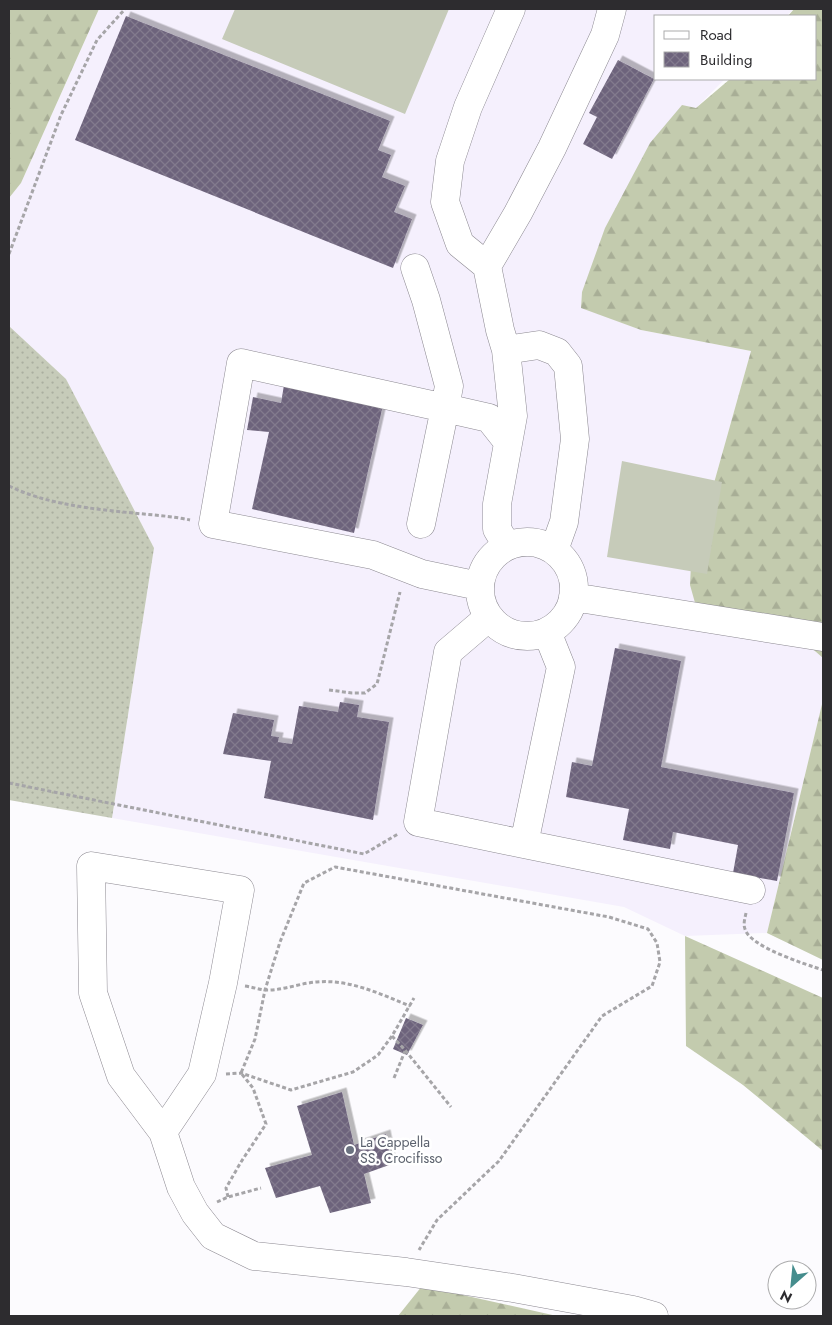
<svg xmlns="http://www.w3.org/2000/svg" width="832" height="1325" font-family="Jost,sans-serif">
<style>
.built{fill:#f5f0fd}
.grass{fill:url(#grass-dots)}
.forest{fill:url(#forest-firs)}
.garden{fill:#c6cbb9}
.building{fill:url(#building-cross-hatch);filter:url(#shadow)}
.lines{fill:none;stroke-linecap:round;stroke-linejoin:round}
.minor-casing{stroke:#8c8991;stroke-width:29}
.path{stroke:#a6a5a8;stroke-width:3;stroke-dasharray:4 2.5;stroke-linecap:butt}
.minor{stroke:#fff;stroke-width:28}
.worship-dot{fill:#6b7280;stroke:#fff;stroke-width:2}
.labels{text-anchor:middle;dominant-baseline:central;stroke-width:5;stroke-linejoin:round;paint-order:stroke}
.worship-label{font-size:14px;fill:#5b616d;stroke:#fff;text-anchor:start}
</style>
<defs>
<pattern id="grass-dots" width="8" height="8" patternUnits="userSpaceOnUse" patternTransform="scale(1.25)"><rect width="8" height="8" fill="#c6cbb9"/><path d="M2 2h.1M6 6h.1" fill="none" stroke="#aaae9f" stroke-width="1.8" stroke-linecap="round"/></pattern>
<pattern id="forest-firs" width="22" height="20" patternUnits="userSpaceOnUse" patternTransform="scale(1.25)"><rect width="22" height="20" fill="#c3cbae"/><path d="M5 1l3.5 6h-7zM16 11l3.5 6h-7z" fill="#a8ae96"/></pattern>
<pattern id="building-cross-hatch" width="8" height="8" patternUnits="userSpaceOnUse" patternTransform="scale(1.25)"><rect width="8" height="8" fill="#6d637c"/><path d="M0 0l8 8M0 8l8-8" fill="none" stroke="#827a8d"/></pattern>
<filter id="shadow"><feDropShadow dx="4.5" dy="-4.5" stdDeviation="0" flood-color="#0004"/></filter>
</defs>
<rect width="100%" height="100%" fill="#fcfbfe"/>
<path class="built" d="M99,9H794L786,16H656V79H725L696,108L582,292L581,307L641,330L751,351L691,565L808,645L823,658V700L767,933L685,936L624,907L112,818L154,548L66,379L9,326V198L21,183Z"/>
<path class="grass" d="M9,326L66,379L154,548L112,818L9,800Z"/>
<path class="forest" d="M9,9H99L21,183L9,198Z
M794,9H823V658L808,645L699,617L690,585L691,565L751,351L641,330L581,308L582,292L605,228L650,143L682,105L696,108L730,79H816V16H788Z
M823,700V960L767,933Z
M685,936L823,998V1151L743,1085L686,1046Z
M422,1286L557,1316H398Z"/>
<path class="garden" d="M235,9H449L405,114L222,39Z
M622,461L722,482L707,574L607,557Z"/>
<path class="building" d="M126,16L390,121L378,150L391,155L382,177L405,186L394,212L412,219L393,268L75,140Z
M618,60L654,79L612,159L583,144L597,117L589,113Z
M284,385L383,405L354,533L252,509L269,432L247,430L253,397L281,403Z
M615,648L681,661L661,767L794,793L777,881L733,873L738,845L673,832L670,849L623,840L629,809L566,797L572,762L592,766Z
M340,702L359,705L357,717L389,722L373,820L264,798L271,761L223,754L233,713L274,720L271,736L279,737L278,742L292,744L299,706L338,712Z
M406,1018L423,1025L407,1055L393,1049Z
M342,1092L354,1145L386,1134L392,1164L364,1174L371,1203L330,1213L320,1186L276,1198L265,1168L312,1155L297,1106Z"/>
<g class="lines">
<defs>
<path id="minor" d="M487,266L518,213L552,148L605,35L612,9
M415,268L426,300L449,386L445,408L489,418L508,442
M506,350L539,345L557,352L568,366L575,439L564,522L554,550
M421,524L445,408L241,363L213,524L373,555L422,574L479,586
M480 589a47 47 0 1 1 94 0a47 47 0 1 1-94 0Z
M507,546L497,529V504L513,416L506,350L500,330L487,266L460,244L445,202L450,161L468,107L511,9
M573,597L823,637
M489,617L448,652L418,822L524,844
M547,632L561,667L524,844L751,890
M163,1132L202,1074L223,983L240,890L91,866L93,993L121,1076L163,1132L181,1187L195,1213L213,1236L254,1256L406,1272L513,1288L633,1310L654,1316"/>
</defs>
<use href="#minor" class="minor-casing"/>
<path class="path" d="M9,254L61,115L97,40L125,9
M9,486C46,504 92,509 133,513C152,515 172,516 190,520
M329,690L352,693H365L377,684L400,592
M9,783L364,854L398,834
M746,913C745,918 743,924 745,929C750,947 805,964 823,970
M245,986C252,987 258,989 264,990C282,991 300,983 317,982C350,979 380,994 410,1006
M392,1036L405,1050L451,1107
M226,1074L241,1073L291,1090L353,1072L378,1055L392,1036L414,998
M394,1078L405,1051
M228,1197L226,1188L241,1162L266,1124L253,1088L241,1073L255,1039L265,990L280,942L304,883L335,867L609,917L648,929L657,943L660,962L652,986L602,1016L499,1161L437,1220L419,1250
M217,1202L228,1197L261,1188"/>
<use href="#minor" class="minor"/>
</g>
<circle class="worship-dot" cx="350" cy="1150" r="5"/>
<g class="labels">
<g class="worship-label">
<text x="360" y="1142">La Cappella<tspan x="360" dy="16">SS. Crocifisso</tspan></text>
</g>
</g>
<rect width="832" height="1325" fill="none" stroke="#2d2c2f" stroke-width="20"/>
<rect x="654" y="15" width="162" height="65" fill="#ffffff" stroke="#ababac"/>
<rect x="664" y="31" width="25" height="8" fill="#ffffff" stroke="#ababac"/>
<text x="700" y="40" font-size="15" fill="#2d2c2f">Road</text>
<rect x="664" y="52" width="25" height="15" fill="url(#building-cross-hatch)" stroke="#ababac"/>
<text x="700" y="65" font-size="15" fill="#2d2c2f">Building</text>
<g transform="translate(792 1285) rotate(207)"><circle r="24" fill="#ffffff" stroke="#ababac"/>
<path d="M0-4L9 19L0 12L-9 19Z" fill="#458d8d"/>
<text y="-8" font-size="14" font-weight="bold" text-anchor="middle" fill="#2d2c2f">N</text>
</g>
</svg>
